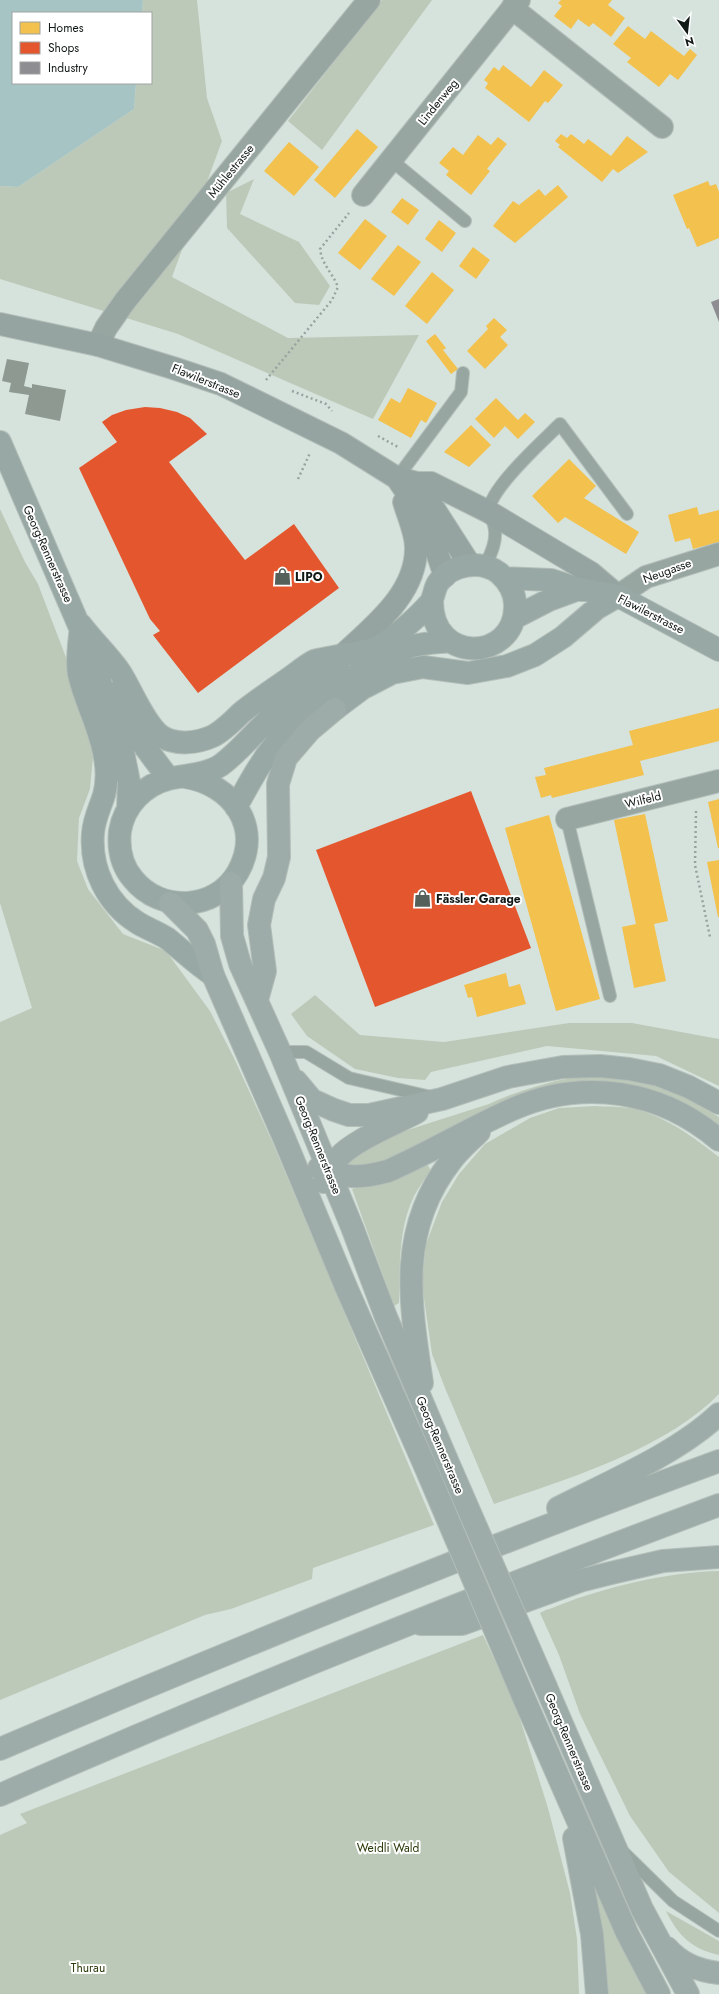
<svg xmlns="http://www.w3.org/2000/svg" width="719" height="1994" font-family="Jost,sans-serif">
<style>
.green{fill:#bdc9b8}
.water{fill:#a6c4c4}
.homes{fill:#f2c14e}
.shops{fill:#e4572e}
.industry{fill:#8d8d92}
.building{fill:#8e9992}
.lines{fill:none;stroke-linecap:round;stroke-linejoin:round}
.lane-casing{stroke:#b3beb9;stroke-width:14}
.street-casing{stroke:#b3beb9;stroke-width:24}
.secondary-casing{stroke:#b3beb9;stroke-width:24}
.primary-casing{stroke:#b3beb9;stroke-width:24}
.highway-casing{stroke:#b3beb9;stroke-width:24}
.path{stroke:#98a3a0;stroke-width:2.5;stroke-dasharray:2 3;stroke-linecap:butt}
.lane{stroke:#98a6a2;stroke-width:12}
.street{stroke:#98a6a2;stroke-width:22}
.secondary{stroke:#95a4a1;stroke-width:22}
.primary{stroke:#98a8a4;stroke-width:22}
.highway{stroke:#9daca8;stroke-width:22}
.highway-bridge-casing{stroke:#b3beb9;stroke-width:24;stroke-linecap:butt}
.highway-bridge{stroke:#9daca8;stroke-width:22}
.labels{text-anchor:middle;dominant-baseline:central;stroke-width:4;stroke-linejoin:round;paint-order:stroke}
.street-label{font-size:12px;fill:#111915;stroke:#fff}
.poi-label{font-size:12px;font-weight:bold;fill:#111915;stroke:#fff;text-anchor:start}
.park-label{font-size:12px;fill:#2b3a0b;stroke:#fff}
</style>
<rect width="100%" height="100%" fill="#d6e3dd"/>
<path class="green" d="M143,0H197L207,98L222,141L172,277L288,338L419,335L373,419L178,334L0,279V186L18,187L134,109L136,83H151V13H142Z
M382,0H432L322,150L288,121Z
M254,179L240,214L299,242L330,286L319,305L295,303L227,228L226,193Z
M0,509L25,562L38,584L83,702L93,757L90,789L79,818L77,861L88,889L123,934L166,951L210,1011L234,1058L272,1141L434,1525L313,1568L312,1579L231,1609L205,1615L0,1700V1022L32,1008L0,903Z
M315,995L360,1035L444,1042L569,1023H632L719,1039V1086L656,1056L547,1046L431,1072L425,1080L398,1078L355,1069L307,1036L291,1014Z
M569,1078C590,1078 613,1076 634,1080C664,1086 694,1101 719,1117V1127L700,1112L655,1091L632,1086L582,1082L517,1099L380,1165L348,1166L347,1159L373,1141L489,1104C514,1092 542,1084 569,1078Z
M595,1106C607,1107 622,1106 635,1109C667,1117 693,1137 719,1157V1394C666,1449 565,1480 494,1504L445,1388L432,1354L422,1285L426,1244L442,1202L459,1174L485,1144L530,1118L559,1108Z
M426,1163L431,1170C425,1178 419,1187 414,1196C398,1229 400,1267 399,1303L394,1306L352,1189L396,1179Z
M719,1571V1913L669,1872L630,1816L580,1714L559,1655L540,1613C546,1609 551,1609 557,1606C605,1587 668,1572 719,1571Z
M483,1635L516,1706L548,1808L570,1893L577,1939L579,1994H0V1835L27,1823L20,1814Z
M593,1885L618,1940L649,1994H606Z
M666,1911L719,1941V1955C691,1949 678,1935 666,1911Z"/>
<path class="water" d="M0,0H143L142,13H13V83H136L134,109L18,187L0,186Z"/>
<path class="homes" d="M561,0H612L608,5L625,18L611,37L593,23L589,27L578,19L571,29L554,16L562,6L558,3Z
M628,26L645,39L651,31L684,56L690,49L697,55L678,80L670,74L659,87L627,62L631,58L613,44Z
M503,65L531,87L544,70L563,85L548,103L545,101L529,122L485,88L488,83L484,80L494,67L499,71Z
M357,129L378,147L335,198L314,180Z
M561,134L567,138L571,134L584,144L588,139L611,156L627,136L648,152L618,173L613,169L602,182L558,147L560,145L555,141Z
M478,135L491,145L498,137L507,144L487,169L490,171L471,195L446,175L449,171L439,163L453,147L463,155Z
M289,142L319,167L294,196L264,171Z
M708,181L710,186L716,184L719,192V238L697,247L689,228L687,229L673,195Z
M558,185L568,197L515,243L493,226L513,201L519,205L539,189L545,196Z
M402,198L419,210L408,225L391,212Z
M365,219L387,236L360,270L338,253Z
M439,220L456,233L442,252L425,239Z
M398,245L421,262L394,296L371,279Z
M473,247L490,260L476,279L459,266Z
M432,272L454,290L427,324L405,306Z
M494,318L507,330L500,337L508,345L485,369L467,351L488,329L486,326Z
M435,334L446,348L443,350L458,369L451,374L426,341Z
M408,388L437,403L426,423L421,420L411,438L378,420L391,398L400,403Z
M496,398L518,420L525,413L535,422L518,439L505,426L494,438L475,419Z
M471,425L491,445L469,467L444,452Z
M569,459L596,486L584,498L639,532L626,554L565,517L558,523L532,496Z
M697,507L699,515L719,510V542L693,549L690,538L675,542L668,515Z
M719,708V741L640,761L644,775L552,798L551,795L541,798L535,777L546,775L544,768L633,745L629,731Z
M719,799V848H718L708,802Z
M645,814L668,921L654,924L666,981L634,988L622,927L636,924L614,820Z
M549,815L600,999L556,1011L505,828Z
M719,860V917H718L707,862Z
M506,973L509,987L520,984L526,1004L477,1017L472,997L468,998L464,985Z"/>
<path class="shops" d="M145,407L160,408L177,412L190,418L207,434L169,462L245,560L294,524L339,588L198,693L153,635L160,631L150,619L79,468L117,442L102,422L112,415L126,410Z
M471,791L531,948L375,1007L316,850Z"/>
<path class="industry" d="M719,299V322L711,302Z"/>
<path class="building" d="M7,359L29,363L24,386L32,388V384L66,390L60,421L25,414L29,395L9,392L11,383L2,381Z"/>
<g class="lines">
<defs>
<path id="lane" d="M391,160L465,221
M397,478L461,392L463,373
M485,566C491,554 498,539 494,525C493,521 489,515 489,511C489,489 544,440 560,424L627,514
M567,819L610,996
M280,1052H306L349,1078L431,1097
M622,1851L673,1901L719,1931"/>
<path id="street" d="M512,8L662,127
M363,195L519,0
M98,345L106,328L125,301L369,0
M618,596L646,577L719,554
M567,819L719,781"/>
<path id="secondary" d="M0,324L98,345L173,368L221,384L341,443L397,478L424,518L433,541L445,576
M397,478L417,483H431L489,512L591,573L618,596
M420,487L470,565
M344,654C374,626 417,593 416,547C416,533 408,516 404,502"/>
<path id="primary" d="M0,442L96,665L105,701L122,747L129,782L128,809
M504,578L551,580L579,589L618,596L719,650
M514,618L549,600L579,589
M81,625C93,641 109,656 120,672C131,689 145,725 161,736C176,746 198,743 213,736C223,731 233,721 241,713C257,700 274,689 291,677C298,672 306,665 314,661C318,659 324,659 328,658C340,655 368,652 378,647C395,637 417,618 430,603C434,598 434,589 438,583C451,564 481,559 499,573C509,582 516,594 515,608C514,661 432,665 432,601
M81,625C80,639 76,661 79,674C85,702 101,729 105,758C107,769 107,784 104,795C100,808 94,819 93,833C90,869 107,904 138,923C148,929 159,933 168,939C183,951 196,964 213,975
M114,693L136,735L169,779
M335,709L363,688L392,673L423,667L468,673L507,666L535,655L563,637L597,608L618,596
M185,777C232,784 263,827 238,872C216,911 160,913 133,879C122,866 118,849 120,831C124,806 144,785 168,779C185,775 206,775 221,765C240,751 255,731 274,715C290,702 308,691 325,677C332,671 338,662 344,654
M236,807C248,786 258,765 273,747C299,714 367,661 406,648C419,643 435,643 449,641"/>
<path id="highway" d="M231,883L232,936L240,964L280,1052L352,1227L386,1317L446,1458
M170,903L197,930L204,944L213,975L284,1138L346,1287L425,1466
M257,1000L265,971L259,925L264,899L274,878L279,857L278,784L286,758L310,730L335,709
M296,1081L312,1100L334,1110L349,1115H369L442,1099L508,1077L563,1067L600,1066L629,1069L659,1075L689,1087L719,1103
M319,1168C348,1178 358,1179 388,1171C431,1152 470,1128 513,1109C583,1078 661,1090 719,1140
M324,1182C327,1173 331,1165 338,1158C354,1140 395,1124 417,1112
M422,1383C410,1303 397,1230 451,1161C459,1150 469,1142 479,1132
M558,1508C609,1482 678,1453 719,1414
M421,1624H462L583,1580L611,1573L663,1561L719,1557
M546,1687L642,1909L688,1994
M523,1696L627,1933L659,1994
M0,1749C237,1648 477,1550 719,1461
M0,1795C237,1691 477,1595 719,1505
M574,1838L592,1934L597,1994
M667,1948C681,1964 699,1971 719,1973"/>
</defs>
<use href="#lane" class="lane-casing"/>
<use href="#street" class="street-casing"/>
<use href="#secondary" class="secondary-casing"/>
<use href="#primary" class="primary-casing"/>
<use href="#highway" class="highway-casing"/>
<path class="path" d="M266,380L332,300L338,287C332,272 322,265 320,249L349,213
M292,391L326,404L332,411
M378,436L398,447
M298,479L310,453
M696,811L695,865L710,937"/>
<use href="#lane" class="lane"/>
<use href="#street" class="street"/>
<use href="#secondary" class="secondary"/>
<use href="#primary" class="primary"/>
<use href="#highway" class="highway"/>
<defs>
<path id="highway-bridge" d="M446,1458L546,1687
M425,1466L523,1696"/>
</defs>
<use href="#highway-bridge" class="highway-bridge-casing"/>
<use href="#highway-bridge" class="highway-bridge"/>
</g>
<defs>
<symbol id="shop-bare" viewBox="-9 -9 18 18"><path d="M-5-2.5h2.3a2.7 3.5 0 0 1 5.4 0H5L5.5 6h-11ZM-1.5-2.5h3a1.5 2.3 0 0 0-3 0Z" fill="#56605b" stroke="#fff" stroke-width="2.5" paint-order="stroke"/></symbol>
</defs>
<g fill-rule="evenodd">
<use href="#shop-bare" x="270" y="564" width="25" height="25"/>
<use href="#shop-bare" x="410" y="886" width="25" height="25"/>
</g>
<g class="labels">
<g class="street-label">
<text transform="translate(438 102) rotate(-51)">Lindenweg</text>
<text transform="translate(231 171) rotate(-51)">Mühlestrasse</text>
<text transform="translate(206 381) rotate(22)">Flawilerstrasse</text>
<text transform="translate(48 554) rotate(66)">Georg-Rennerstrasse</text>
<text transform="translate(667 571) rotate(-20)">Neugasse</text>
<text transform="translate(651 614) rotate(27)">Flawilerstrasse</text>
<text transform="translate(643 800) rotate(-14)">Wilfeld</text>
<text transform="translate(318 1145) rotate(68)">Georg-Rennerstrasse</text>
<text transform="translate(440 1445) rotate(67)">Georg-Rennerstrasse</text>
<text transform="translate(569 1742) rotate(67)">Georg-Rennerstrasse</text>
</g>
<g class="poi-label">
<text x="295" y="577">LIPO</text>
<text x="436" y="899">Fässler Garage</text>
</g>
<g class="park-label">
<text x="388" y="1848">Weidli Wald</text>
<text x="88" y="1968">Thurau</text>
</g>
</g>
<rect x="12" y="12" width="140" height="72" fill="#ffffff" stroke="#a0a3a1"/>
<rect x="20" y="22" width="20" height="12" fill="#f2c14e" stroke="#a0a3a1"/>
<text x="48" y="32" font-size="12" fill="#111915">Homes</text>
<rect x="20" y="42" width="20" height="12" fill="#e4572e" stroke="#a0a3a1"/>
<text x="48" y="52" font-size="12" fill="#111915">Shops</text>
<rect x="20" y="62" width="20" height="12" fill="#8d8d92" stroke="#a0a3a1"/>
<text x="48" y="72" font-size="12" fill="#111915">Industry</text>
<g transform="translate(687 32) rotate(165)" stroke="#ffffff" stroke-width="3" paint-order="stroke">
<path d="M0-3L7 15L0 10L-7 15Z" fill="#111915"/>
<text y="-6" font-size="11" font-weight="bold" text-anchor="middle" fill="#111915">N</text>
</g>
</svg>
